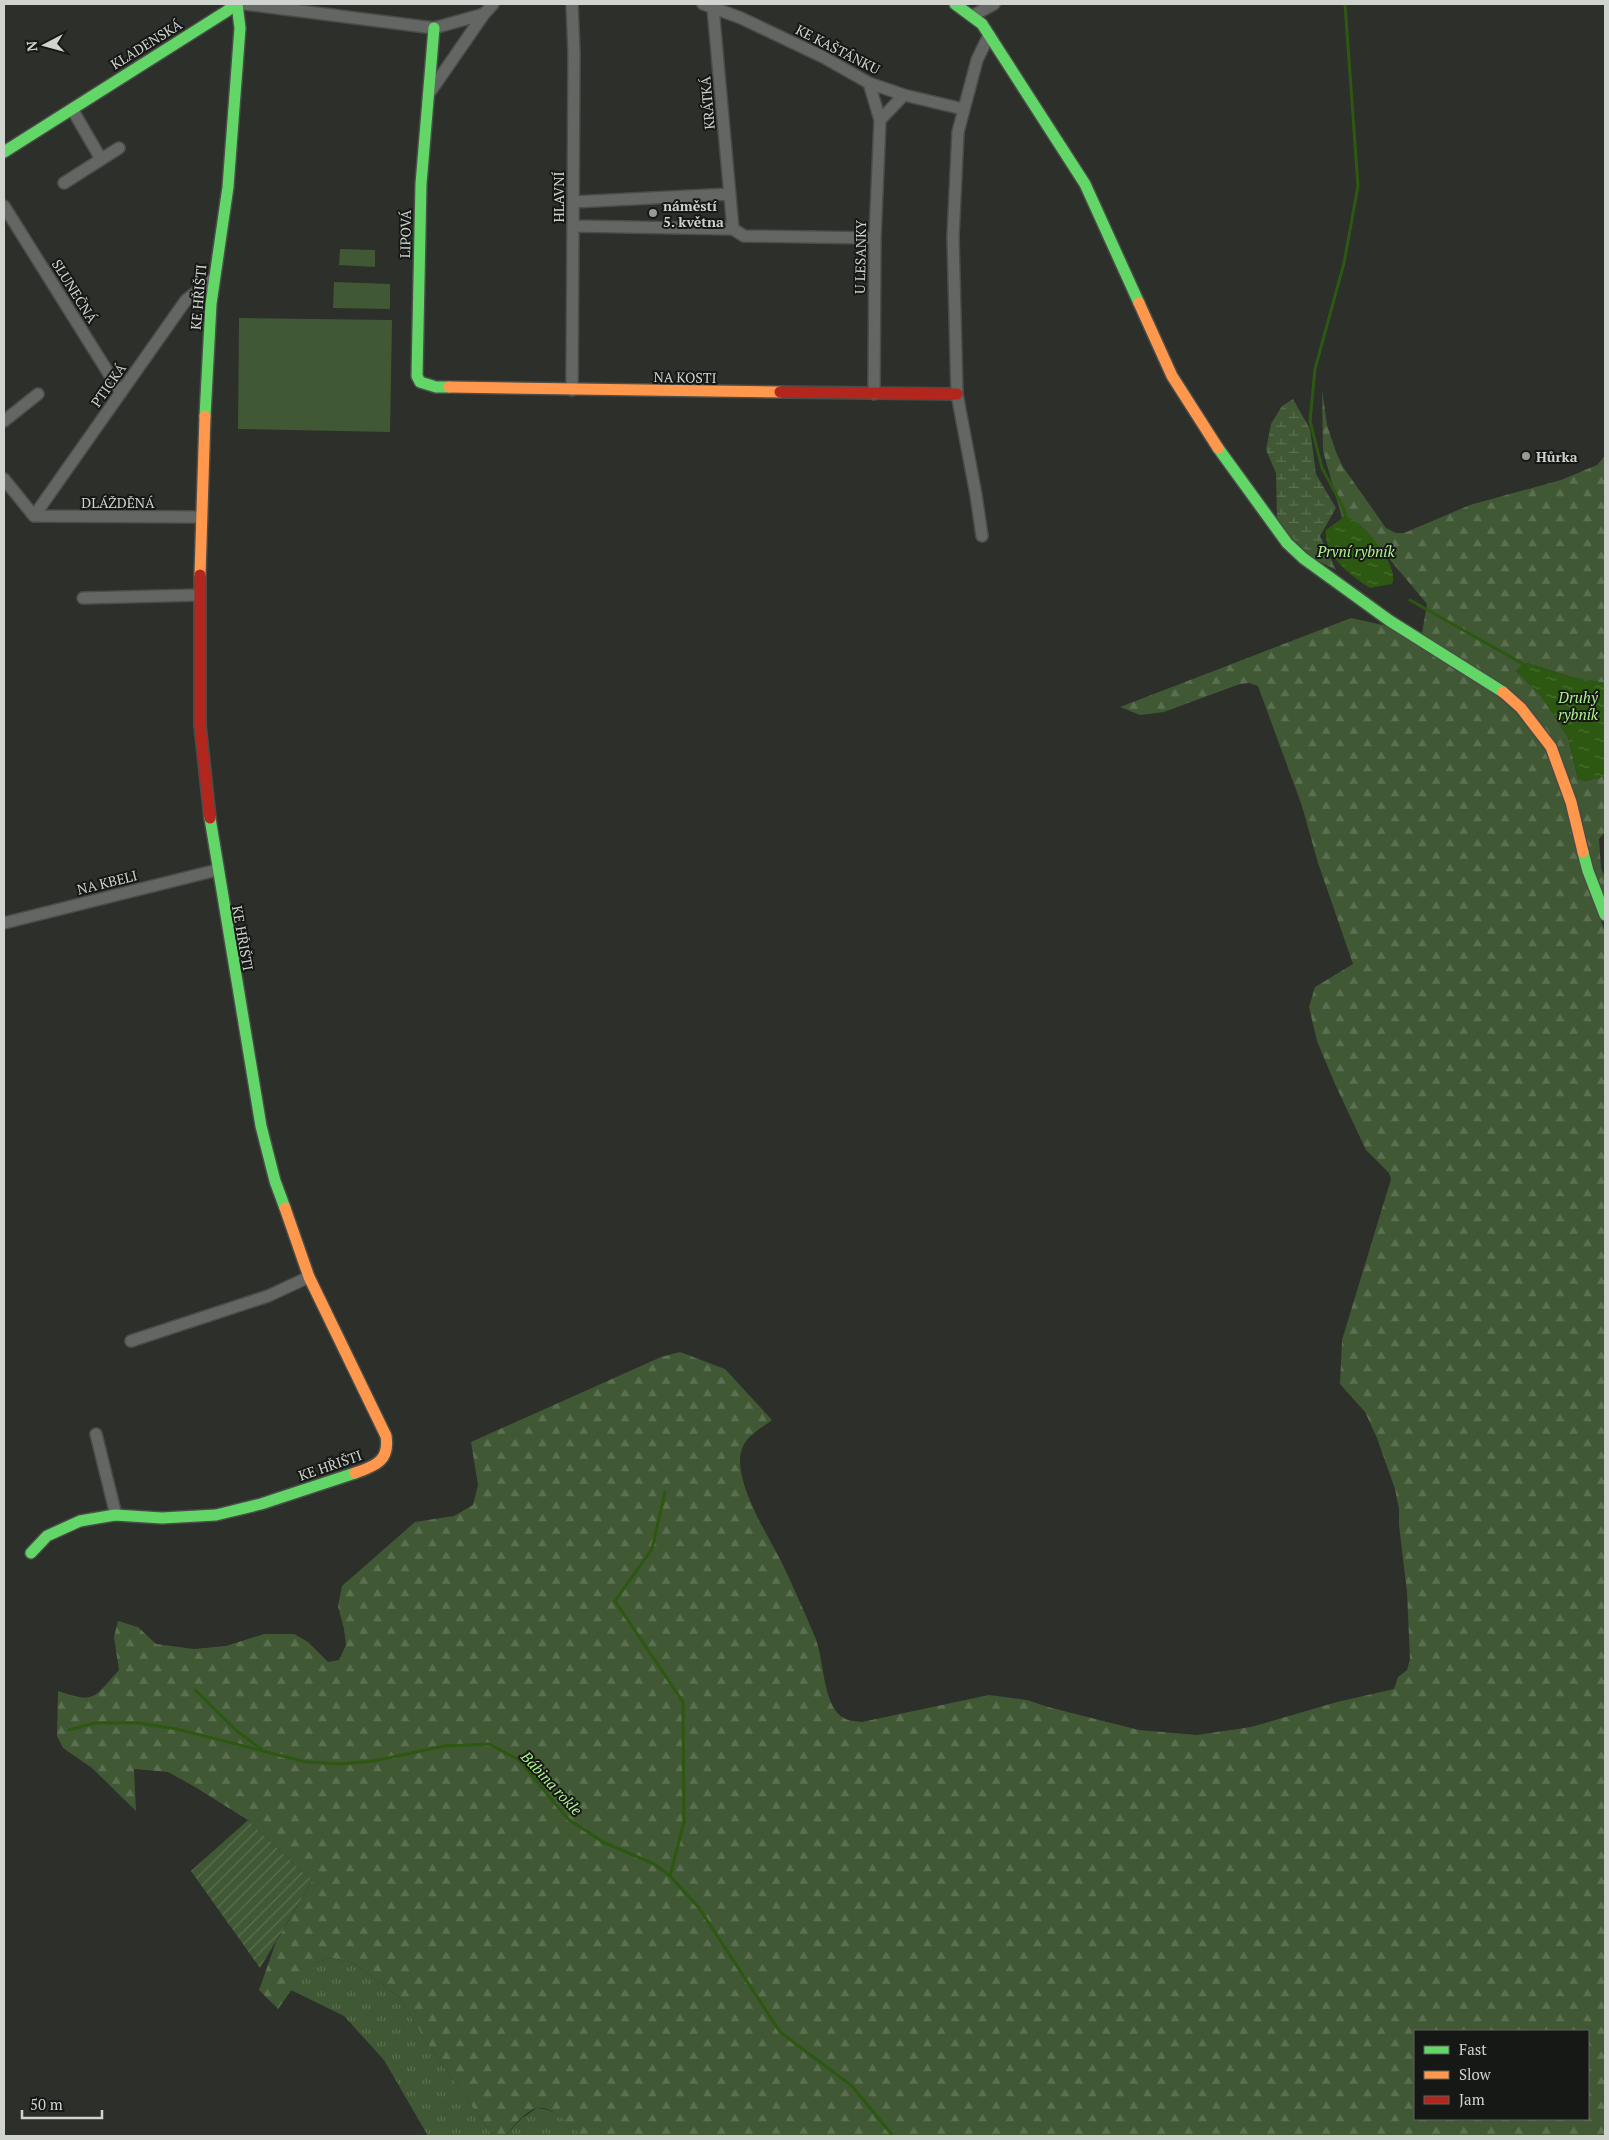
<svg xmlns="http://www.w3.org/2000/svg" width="1609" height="2140" font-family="'PT Serif',serif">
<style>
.grass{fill:url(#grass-tufts)}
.forest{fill:url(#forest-firs);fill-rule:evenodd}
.wetland{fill:url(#wetland-marsh)}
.garden{fill:url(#garden-furrows)}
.pitch{fill:#405934}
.water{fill:url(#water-ripples)}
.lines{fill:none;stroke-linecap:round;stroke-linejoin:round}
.stream{stroke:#2c5811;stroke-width:3}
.street-casing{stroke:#494c48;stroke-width:14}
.fast-casing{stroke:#494c48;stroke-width:14}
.slow-casing{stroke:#494c48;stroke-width:14}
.jam-casing{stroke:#494c48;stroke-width:14}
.street{stroke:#646663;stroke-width:11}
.fast{stroke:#63d668;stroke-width:11}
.slow{stroke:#ff974d;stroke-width:11}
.jam{stroke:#b3261e;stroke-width:11}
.poi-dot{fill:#979a95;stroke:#151814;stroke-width:2}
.labels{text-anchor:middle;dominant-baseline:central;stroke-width:4;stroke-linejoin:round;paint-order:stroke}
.street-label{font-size:14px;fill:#d0d4cf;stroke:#151814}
.poi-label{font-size:14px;font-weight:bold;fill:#d0d4cf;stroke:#151814;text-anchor:start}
.water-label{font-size:15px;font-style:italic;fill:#aff48f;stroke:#151814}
</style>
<defs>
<pattern id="grass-tufts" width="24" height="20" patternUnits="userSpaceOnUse" patternTransform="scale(1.25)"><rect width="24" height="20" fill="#405934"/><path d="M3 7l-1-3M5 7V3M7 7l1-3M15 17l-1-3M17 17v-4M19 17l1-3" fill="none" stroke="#5b7050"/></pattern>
<pattern id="forest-firs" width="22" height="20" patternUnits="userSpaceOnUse" patternTransform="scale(1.25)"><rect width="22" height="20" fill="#405934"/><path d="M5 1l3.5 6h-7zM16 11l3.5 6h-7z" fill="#5b7050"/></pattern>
<pattern id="wetland-marsh" width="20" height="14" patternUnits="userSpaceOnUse" patternTransform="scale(1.25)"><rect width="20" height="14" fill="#405934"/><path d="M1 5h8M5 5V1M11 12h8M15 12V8" fill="none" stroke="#5b7050"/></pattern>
<pattern id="garden-furrows" width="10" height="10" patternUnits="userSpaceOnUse" patternTransform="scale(1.25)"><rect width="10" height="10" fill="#405934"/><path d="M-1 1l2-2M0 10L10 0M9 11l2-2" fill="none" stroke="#5b7050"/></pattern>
<pattern id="water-ripples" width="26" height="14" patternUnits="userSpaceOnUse" patternTransform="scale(1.25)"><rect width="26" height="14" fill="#2c5811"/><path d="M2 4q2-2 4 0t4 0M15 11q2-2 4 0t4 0" fill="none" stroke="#4a6f33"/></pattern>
</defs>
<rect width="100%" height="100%" fill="#2c2f2a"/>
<path class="grass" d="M332,1958L354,1963L400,1998L425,2040L493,2136H428L384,2060L344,2016L291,1990L310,1964Z
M537,2108C556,2109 570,2123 582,2136H505L522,2118Z"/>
<path class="forest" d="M1322,389L1327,425L1336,452L1343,467L1386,528L1396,533H1404L1470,505L1561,480L1597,465L1605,456V683L1571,677L1527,663L1516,671L1541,696L1568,737L1578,779L1586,781L1605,776V832L1599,839L1601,868L1605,878V897L1594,869L1556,744L1422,633L1427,604L1381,549L1345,516L1342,518L1323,451Z
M1351,618L1387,626L1496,695L1516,713L1545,750L1565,804L1582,873L1605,931V2136H582C573,2127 552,2105 537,2108C525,2111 513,2127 505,2136H493L425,2040L400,1998L354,1963L332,1958L310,1964L278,2009L259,1990L276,1942L312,1881L248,1820L195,1787L168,1772L134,1769L136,1811L92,1768L63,1748L57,1736L58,1691C96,1704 93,1698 119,1670L114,1637L118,1621L138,1627L156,1644L194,1649L226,1646L264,1634H294L308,1642L328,1662L339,1660L346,1645L344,1629L338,1606L342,1586L415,1522L454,1516L473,1505L478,1485L471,1442L661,1357L680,1352L725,1369L772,1420C762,1428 744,1437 741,1452C734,1482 767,1534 781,1561C793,1586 804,1611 815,1637C824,1660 822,1689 835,1710C842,1720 851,1721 862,1722L989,1695L1027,1700L1048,1707L1139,1730L1197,1735L1251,1727L1337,1702L1394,1689L1398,1677L1407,1670L1410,1659L1407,1592L1399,1525V1509L1395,1489L1377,1438L1365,1412L1340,1384L1342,1340L1391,1179L1389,1173L1366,1150L1335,1084L1317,1041L1309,1007L1315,987L1353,964L1318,863L1302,806L1258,686L1249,683L1240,684L1164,712L1140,715L1120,707ZM1415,2031H1588V2119H1415Z"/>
<path class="wetland" d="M1293,399L1310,429L1316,474L1336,508L1320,536L1336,570L1313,558L1290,536L1277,518L1276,473L1266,450L1271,424L1282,406Z"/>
<path class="garden" d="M248,1820L312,1881L260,1968L191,1871Z"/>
<path class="pitch" d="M340,249L375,250V267L339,265Z
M334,282L390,284V309L333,308Z
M239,318L392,320L390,432L238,429Z"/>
<path class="water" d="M1345,516C1348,518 1353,519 1356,521C1369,531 1400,568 1392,584L1370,588C1351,576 1323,555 1326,530Z
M1527,663L1571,677L1605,683V776L1585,781L1578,779L1568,737L1541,696L1516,671L1523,664Z"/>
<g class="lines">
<path class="stream" d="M1345,4L1358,186L1344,263L1315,369L1310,421L1322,468L1343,507L1347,519
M1410,600L1525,665
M665,1492L652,1549L615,1601L683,1702L684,1822L670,1876
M195,1690L237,1731L261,1749
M69,1730L95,1723H138L177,1729L306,1762L341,1764L374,1761L444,1746L489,1744L519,1760L568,1819L603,1842L654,1864L670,1876L699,1908L780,2032L852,2086L893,2136"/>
<defs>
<path id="street" d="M245,4L434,28L484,14L493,4
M572,4L574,53L572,390
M703,4L741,18L823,57L869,83L904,95L963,109
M713,8L733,229
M972,16L994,4
M869,83L880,120L875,238L874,394
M430,92L484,14
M72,109L101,159
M880,120L904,95
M64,183L119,148
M573,202L730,194
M4,206L121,393
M573,226L733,229
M733,229L744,236L875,238
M4,421L38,394
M4,479L34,516
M34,516L186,300L214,278
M34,516L201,517
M982,536L976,495L957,394L953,237L958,132L977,60L989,35
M83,598L199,595
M4,923L217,870
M131,1341L268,1296L309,1277
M96,1434L116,1515"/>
<path id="fast" d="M955,4L982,24L1085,184L1139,303
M434,28L421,184L417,376L420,382L436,387H449
M4,152L227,11L235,4
M205,416L211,304L228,187L240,28L237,4
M1218,448L1287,543L1303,558L1390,621L1503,692
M210,818L261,1126L275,1181L285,1208
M1583,852L1588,871L1605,915
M31,1553L47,1536L80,1521L115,1515L162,1518L216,1515L261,1504L355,1473"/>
<path id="slow" d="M1139,303L1172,376L1218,448
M449,387L780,392
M200,575L205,416
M1503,692L1521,708L1551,747L1571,802L1583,852
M285,1208L309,1277L386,1436C390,1460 376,1466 355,1473"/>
<path id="jam" d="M780,392L957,394
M200,575V725L210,818"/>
</defs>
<use href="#street" class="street-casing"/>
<use href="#fast" class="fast-casing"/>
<use href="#slow" class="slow-casing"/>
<use href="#jam" class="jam-casing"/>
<use href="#street" class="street"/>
<use href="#fast" class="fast"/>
<use href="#slow" class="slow"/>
<use href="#jam" class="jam"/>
</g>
<g class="poi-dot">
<circle cx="653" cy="213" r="5"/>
<circle cx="1526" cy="456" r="5"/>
</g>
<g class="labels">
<g class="street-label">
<text transform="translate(146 44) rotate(-32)">KLADENSKÁ</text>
<text transform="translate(838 49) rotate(27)">KE KAŠTÁNKU</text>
<text transform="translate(707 103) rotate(-95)">KRÁTKÁ</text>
<text transform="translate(558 197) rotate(-90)">HLAVNÍ</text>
<text transform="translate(405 234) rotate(-89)">LIPOVÁ</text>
<text transform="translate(860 257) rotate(-89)">U LESANKY</text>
<text transform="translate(75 291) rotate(58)">SLUNEČNÁ</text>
<text transform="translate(198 297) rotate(-85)">KE HŘIŠTI</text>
<text transform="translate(685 377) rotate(1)">NA KOSTI</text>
<text transform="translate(108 385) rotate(-55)">PTICKÁ</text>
<text x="118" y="502">DLÁŽDĚNÁ</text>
<text transform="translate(107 882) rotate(-14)">NA KBELI</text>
<text transform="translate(243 938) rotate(80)">KE HŘIŠTI</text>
<text transform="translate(330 1465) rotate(-19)">KE HŘIŠTI</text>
</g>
<g class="poi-label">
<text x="663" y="205">náměstí<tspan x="663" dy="16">5. května</tspan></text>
<text x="1536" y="456">Hůrka</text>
</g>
<g class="water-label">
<text x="1356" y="551">První rybník</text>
<text x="1578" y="697">Druhý<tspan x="1578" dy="17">rybník</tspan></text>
<text transform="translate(552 1783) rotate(47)">Bábina rokle</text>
</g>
</g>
<rect width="1609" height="2140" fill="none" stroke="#d0d4cf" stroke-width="10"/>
<rect x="1414" y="2030" width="175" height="90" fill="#151814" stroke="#60635f"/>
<rect x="1424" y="2046" width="25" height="8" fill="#63d668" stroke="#60635f"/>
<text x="1459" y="2055" font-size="15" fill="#d0d4cf">Fast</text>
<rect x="1424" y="2071" width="25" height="8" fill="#ff974d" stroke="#60635f"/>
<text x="1459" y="2080" font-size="15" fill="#d0d4cf">Slow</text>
<rect x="1424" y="2096" width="25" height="8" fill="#b3261e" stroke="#60635f"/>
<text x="1459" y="2105" font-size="15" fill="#d0d4cf">Jam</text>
<g transform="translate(45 45) rotate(264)" stroke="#151814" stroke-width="4" paint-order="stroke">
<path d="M0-4L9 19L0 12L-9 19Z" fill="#d0d4cf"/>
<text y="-8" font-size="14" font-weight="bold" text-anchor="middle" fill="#d0d4cf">N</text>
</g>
<path d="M22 2110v8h80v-8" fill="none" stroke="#d0d4cf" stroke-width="2.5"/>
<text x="30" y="2110" font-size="15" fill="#d0d4cf" stroke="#151814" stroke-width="4" paint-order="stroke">50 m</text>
</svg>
